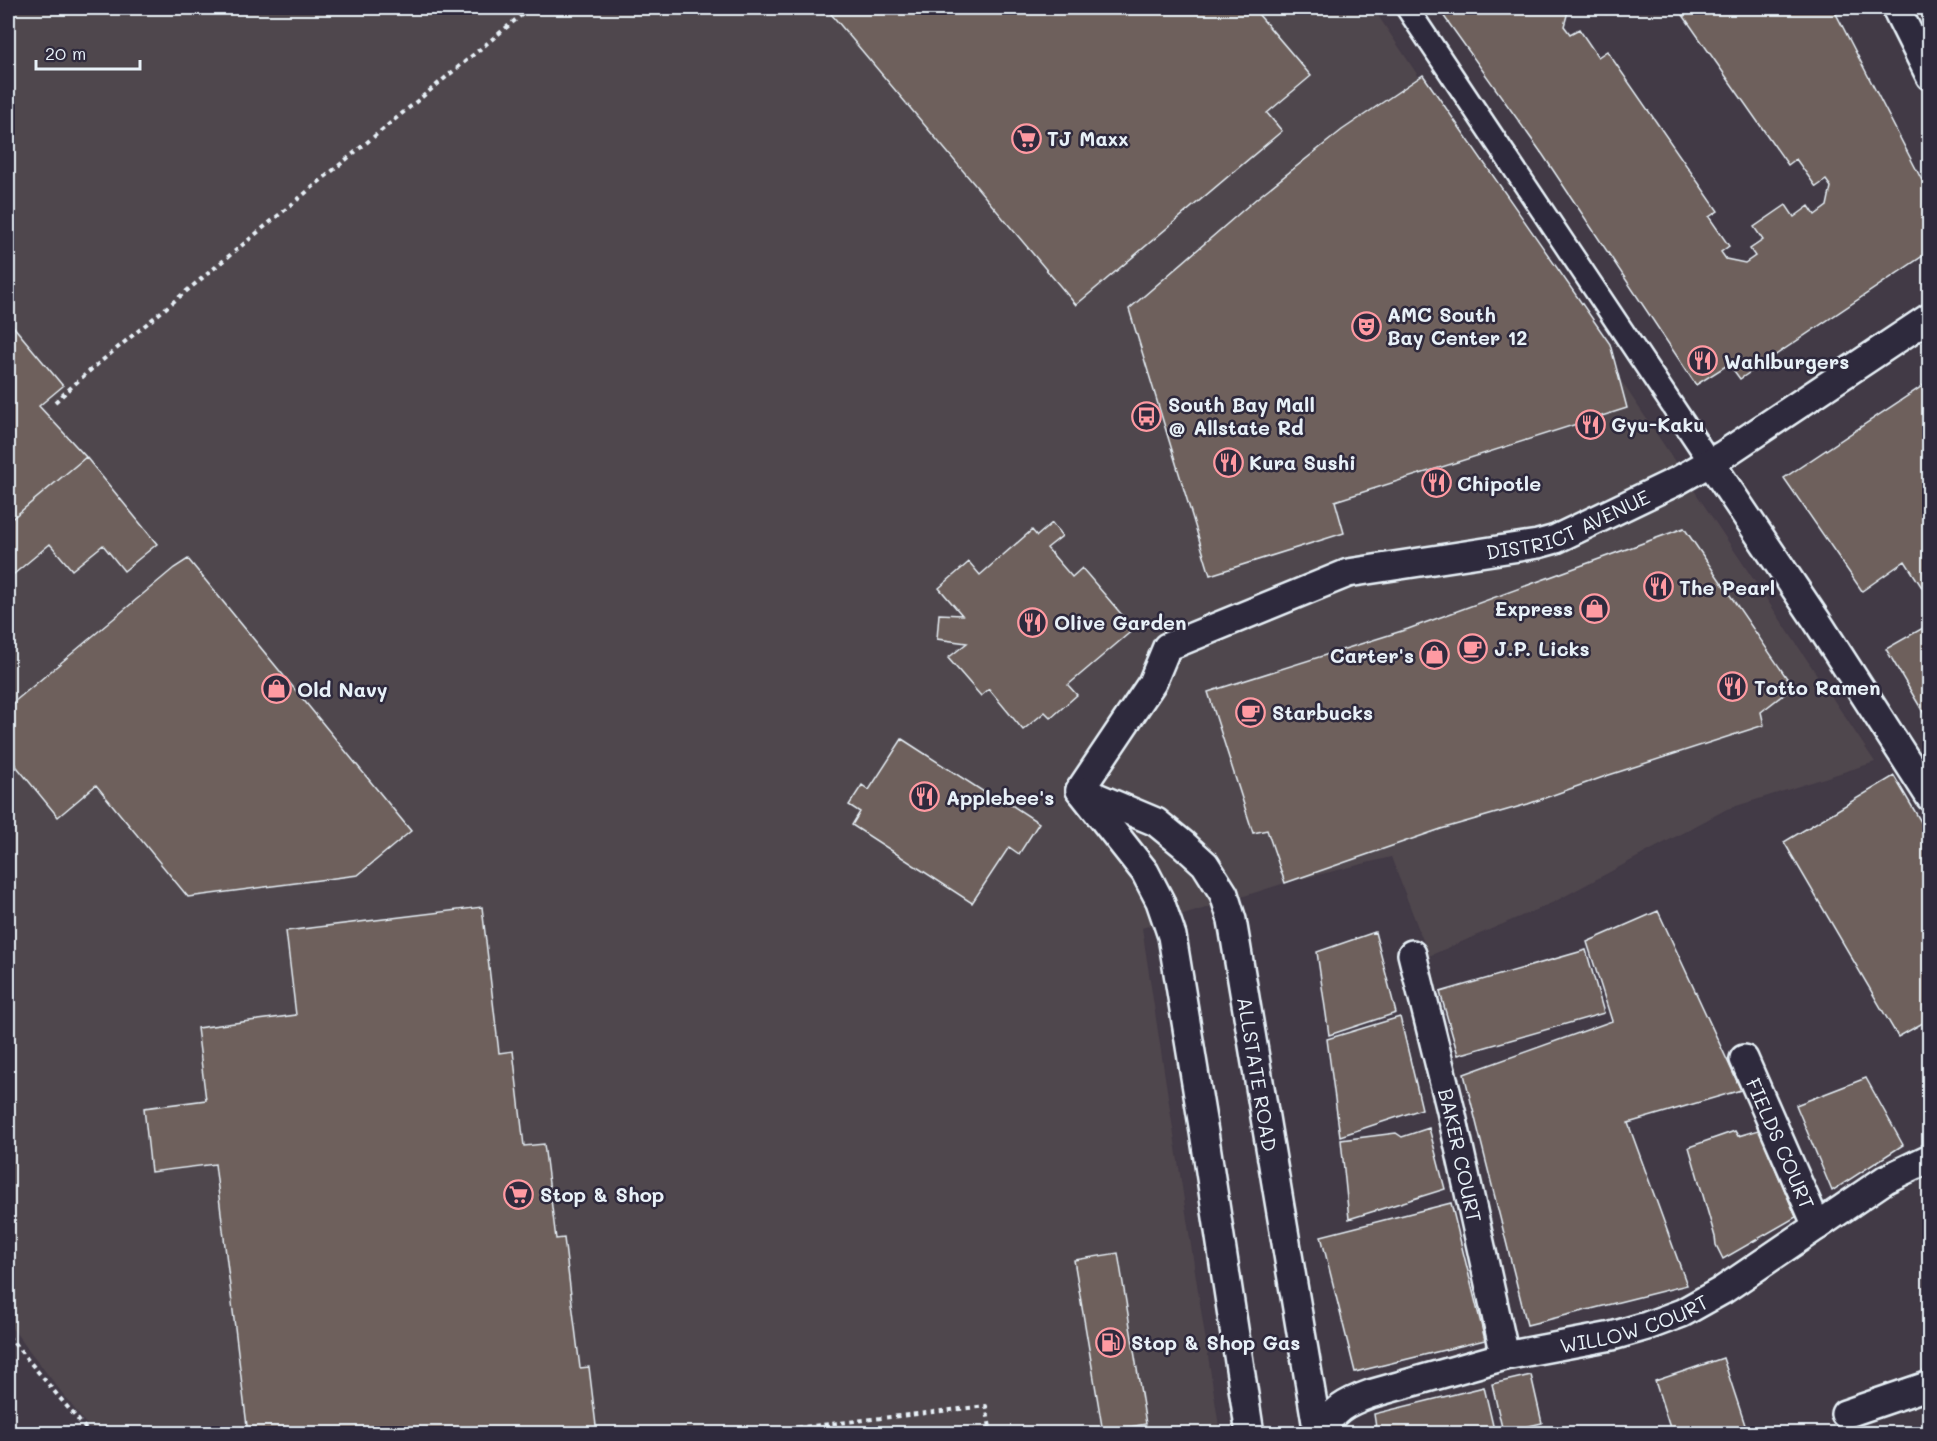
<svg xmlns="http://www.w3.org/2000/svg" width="1937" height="1441" font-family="Mali,sans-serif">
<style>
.built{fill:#4f464d}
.building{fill:#6e615c;stroke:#e8f1f8;stroke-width:1.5}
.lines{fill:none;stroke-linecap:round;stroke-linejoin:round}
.pedestrian-casing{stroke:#e8f1f8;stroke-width:26}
.minor-casing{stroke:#e8f1f8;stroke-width:32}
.path{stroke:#e8f1f8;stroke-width:4;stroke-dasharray:4.5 4.5;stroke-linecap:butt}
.pedestrian{stroke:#2f2a3d;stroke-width:21}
.minor{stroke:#2f2a3d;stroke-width:27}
.labels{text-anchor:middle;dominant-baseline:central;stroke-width:5;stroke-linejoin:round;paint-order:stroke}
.poi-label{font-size:20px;font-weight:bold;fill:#e8f1f8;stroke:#2f2a3d;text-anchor:start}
.street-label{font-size:20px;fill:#e8f1f8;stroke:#2f2a3d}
</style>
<rect width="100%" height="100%" fill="#423a46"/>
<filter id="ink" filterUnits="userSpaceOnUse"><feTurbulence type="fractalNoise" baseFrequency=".0167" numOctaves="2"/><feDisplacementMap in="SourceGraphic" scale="12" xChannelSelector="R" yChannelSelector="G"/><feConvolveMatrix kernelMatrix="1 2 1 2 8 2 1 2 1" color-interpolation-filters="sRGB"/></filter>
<g filter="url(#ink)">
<path class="built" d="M8,8H1373L1875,762L1727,809L1554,902L1429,956L1391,857L1285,883L1142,928L1220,1433H93L8,1323Z"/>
<path class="building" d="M826,8H1253L1311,76L1267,113L1282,131L1076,305Z
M1438,8H1569L1564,26L1570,34L1579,29L1598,57L1607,51L1718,211L1709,217L1729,246L1721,252L1726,259L1745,263L1755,256L1750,249L1763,240L1754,227L1786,205L1794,217L1809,206L1815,215L1827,206L1831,187L1826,180L1816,187L1796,159L1788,165L1678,8H1833L1930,196V251L1740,379L1729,364L1696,385L1543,155Z
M1602,8H1614L1606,14Z
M1423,75L1610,344L1627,408L1335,501L1344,533L1210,575L1129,309L1257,198L1342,130Z
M8,320L63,386L39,406L86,457L8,522Z
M1930,381V600L1905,561L1862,591L1784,478Z
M86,457L157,544L124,571L103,545L72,570L50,544L8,579V522Z
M1052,523L1062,536L1047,548L1072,577L1082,568L1134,629L1068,685L1077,695L1051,718L1045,712L1023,730L989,689L981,696L948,658L967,643L937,639L939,614L962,615L939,588L969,562L980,575L1032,530L1037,536Z
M1684,528L1793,687L1761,712L1764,725L1606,776L1528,804L1441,829L1285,883L1267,830L1253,833L1208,692L1408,629Z
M188,559L411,831L358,875L188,897L96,785L58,817L8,756V707L174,568Z
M1930,624V724L1886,649Z
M902,739L1001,803L1004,800L1039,823L1019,854L1009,847L972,903L852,825L860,812L849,805L862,785L869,790Z
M1894,776L1930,837V1019L1898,1037L1784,842Z
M482,907L499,1053L513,1051L524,1146L544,1144L556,1239L564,1238L580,1368L589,1367L597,1434H248L215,1164L151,1172L144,1108L206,1100L197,1028L296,1015L286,931Z
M1658,911L1741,1090L1628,1123L1687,1285L1527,1325L1464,1074L1612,1021L1587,942Z
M1375,932L1396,1013L1329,1035L1317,952Z
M1586,950L1604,1013L1458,1055L1440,992Z
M1400,1017L1422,1109L1340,1136L1327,1039Z
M1866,1078L1903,1145L1832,1191L1796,1105Z
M1429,1128L1445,1189L1349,1219L1341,1140L1396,1133L1402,1137Z
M1759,1130L1796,1217L1723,1259L1716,1245L1715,1237L1689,1147L1735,1131L1738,1136Z
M1451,1203L1485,1340L1355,1372L1321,1236Z
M1118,1253L1146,1424L1103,1432L1074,1260Z
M1723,1358L1748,1434H1672L1655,1381Z
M1531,1375L1542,1423L1503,1432L1492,1384Z
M1484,1387L1495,1434H1377L1374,1414Z"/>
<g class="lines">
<defs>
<path id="pedestrian" d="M1407,8L1710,462"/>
<g id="minor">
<path d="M1896,8L1930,76"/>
<path d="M1710,462L1817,621L1930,797"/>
<path id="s1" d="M1080,790L1152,683L1167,647L1348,573L1538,544L1556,539L1677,481L1723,455L1930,317"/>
<path id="s2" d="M1080,790L1156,822L1183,844L1205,864L1224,894L1232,920L1318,1434"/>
<path d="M1081,791L1145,872L1160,901L1172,936L1204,1132L1250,1434"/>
<path id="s3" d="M1412,954L1451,1111L1505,1356"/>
<path id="s4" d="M1744,1059L1817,1226"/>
<path d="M1845,1414L1930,1385"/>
<path id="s5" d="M1318,1433C1336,1409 1342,1404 1370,1394L1505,1356L1612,1336L1647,1326L1682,1313L1723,1290L1886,1179L1930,1158"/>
</g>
</defs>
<use href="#pedestrian" class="pedestrian-casing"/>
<use href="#minor" class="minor-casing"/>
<path class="path" d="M55,402L87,373L530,8
M8,1336L90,1434
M743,1434L986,1406L991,1433"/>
<use href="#pedestrian" class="pedestrian"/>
<use href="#minor" class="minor"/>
</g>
</g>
<defs>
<symbol id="supermarket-ring" viewBox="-11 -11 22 22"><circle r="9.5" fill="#2f2a3d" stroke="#ff9aa2" stroke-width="1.5"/><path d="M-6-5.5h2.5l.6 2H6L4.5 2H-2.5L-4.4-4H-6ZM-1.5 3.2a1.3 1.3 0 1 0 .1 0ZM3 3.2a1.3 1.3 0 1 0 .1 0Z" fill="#ff9aa2"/></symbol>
<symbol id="theatre-ring" viewBox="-11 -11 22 22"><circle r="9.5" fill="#2f2a3d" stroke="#ff9aa2" stroke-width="1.5"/><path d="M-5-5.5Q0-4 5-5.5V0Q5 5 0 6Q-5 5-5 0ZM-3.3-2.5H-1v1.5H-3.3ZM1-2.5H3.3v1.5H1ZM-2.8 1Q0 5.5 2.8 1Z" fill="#ff9aa2"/></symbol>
<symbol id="restaurant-ring" viewBox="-11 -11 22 22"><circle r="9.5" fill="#2f2a3d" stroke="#ff9aa2" stroke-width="1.5"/><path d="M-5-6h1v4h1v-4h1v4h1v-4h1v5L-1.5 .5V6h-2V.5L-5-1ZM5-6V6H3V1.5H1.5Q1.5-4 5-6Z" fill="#ff9aa2"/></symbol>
<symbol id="bus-ring" viewBox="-11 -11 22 22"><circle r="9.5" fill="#2f2a3d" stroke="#ff9aa2" stroke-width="1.5"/><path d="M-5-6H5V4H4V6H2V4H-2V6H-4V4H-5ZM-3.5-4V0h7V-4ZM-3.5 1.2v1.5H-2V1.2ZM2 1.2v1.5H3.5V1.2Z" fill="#ff9aa2"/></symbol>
<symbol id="shop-ring" viewBox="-11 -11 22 22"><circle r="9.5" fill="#2f2a3d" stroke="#ff9aa2" stroke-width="1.5"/><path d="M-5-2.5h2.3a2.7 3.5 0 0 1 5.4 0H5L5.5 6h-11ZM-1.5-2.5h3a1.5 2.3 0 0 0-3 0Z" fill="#ff9aa2"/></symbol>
<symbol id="cafe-ring" viewBox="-11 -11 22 22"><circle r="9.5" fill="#2f2a3d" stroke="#ff9aa2" stroke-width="1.5"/><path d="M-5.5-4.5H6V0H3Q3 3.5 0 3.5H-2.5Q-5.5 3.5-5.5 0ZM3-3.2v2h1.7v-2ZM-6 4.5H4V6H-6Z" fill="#ff9aa2"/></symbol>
<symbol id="fuel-ring" viewBox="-11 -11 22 22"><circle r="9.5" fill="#2f2a3d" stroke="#ff9aa2" stroke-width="1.5"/><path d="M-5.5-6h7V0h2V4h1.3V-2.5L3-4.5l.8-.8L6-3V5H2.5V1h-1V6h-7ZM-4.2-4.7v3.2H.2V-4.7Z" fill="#ff9aa2"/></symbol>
</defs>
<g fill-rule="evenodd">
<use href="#supermarket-ring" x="1010" y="122" width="33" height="33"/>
<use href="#theatre-ring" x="1350" y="310" width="33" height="33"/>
<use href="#restaurant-ring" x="1686" y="344" width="33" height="33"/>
<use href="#bus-ring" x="1130" y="400" width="33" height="33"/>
<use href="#restaurant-ring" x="1574" y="408" width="33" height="33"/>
<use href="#restaurant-ring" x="1212" y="446" width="33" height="33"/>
<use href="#restaurant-ring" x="1420" y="466" width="33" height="33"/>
<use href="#restaurant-ring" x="1642" y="570" width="33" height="33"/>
<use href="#shop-ring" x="1578" y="592" width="33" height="33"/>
<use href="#restaurant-ring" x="1016" y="606" width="33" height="33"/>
<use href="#cafe-ring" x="1456" y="632" width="33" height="33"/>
<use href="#shop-ring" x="1418" y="638" width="33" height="33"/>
<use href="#restaurant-ring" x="1716" y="670" width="33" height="33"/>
<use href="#shop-ring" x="260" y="672" width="33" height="33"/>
<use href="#cafe-ring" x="1234" y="696" width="33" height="33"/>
<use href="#restaurant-ring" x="908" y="780" width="33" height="33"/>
<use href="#supermarket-ring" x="502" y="1178" width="33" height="33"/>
<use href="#fuel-ring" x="1094" y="1326" width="33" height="33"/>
</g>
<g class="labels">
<g class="poi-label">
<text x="1047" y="138">TJ Maxx</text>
<text x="1387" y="314">AMC South<tspan x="1387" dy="23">Bay Center 12</tspan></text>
<text x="1724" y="361">Wahlburgers</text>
<text x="1168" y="404">South Bay Mall<tspan x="1168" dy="23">@ Allstate Rd</tspan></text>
<text x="1611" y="424">Gyu-Kaku</text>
<text x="1249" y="462">Kura Sushi</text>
<text x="1457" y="483">Chipotle</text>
<text x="1679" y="587">The Pearl</text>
<text x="1573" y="608" text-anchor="end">Express</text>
<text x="1054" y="622">Olive Garden</text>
<text x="1494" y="648">J.P. Licks</text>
<text x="1414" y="655" text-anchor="end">Carter's</text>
<text x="1754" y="687">Totto Ramen</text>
<text x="297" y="689">Old Navy</text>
<text x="1272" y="712">Starbucks</text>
<text x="946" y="797">Applebee's</text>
<text x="540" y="1194">Stop &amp; Shop</text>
<text x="1131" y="1342">Stop &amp; Shop Gas</text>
</g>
<g class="street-label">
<text stroke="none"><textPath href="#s1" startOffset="590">DISTRICT AVENUE</textPath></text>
<text stroke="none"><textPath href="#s2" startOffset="366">ALLSTATE ROAD</textPath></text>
<text stroke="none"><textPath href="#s4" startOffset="92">FIELDS COURT</textPath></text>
<text stroke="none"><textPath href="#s3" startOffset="207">BAKER COURT</textPath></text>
<text stroke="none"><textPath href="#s5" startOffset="340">WILLOW COURT</textPath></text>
</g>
</g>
<rect width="1937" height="1441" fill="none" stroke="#2f2a3d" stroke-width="30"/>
<rect x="15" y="15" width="1907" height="1411" fill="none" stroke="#e8f1f8" stroke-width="2" filter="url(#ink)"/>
<path d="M36 60v9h104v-9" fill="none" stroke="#e8f1f8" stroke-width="3"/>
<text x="45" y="60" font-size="18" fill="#e8f1f8" stroke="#2f2a3d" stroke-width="4.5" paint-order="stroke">20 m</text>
</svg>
